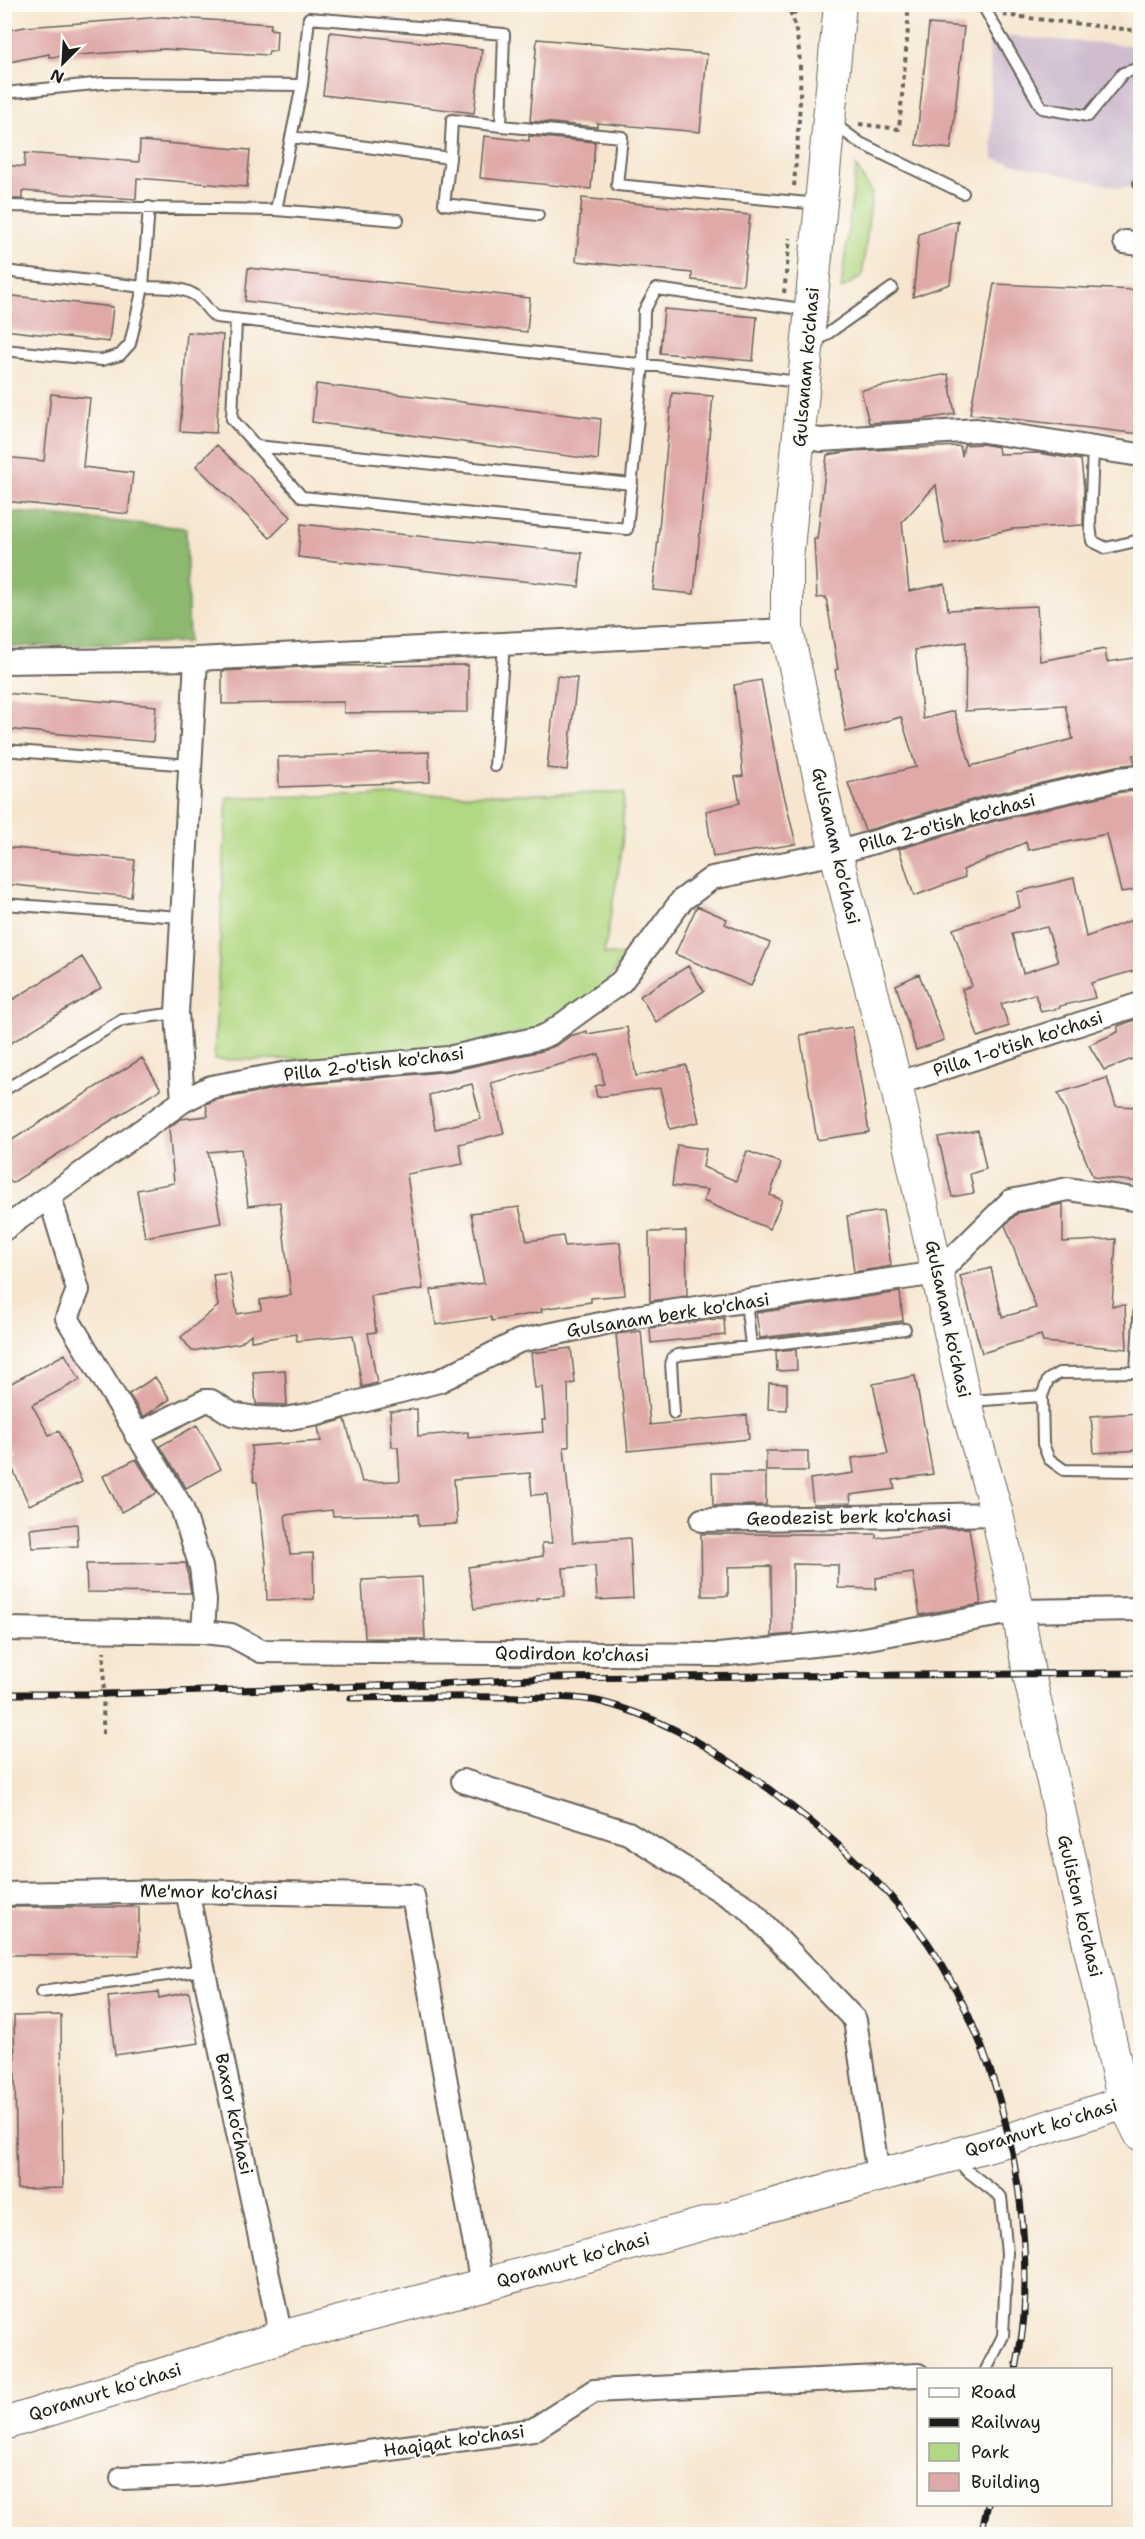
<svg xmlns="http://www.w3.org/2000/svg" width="1145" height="2539" font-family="'Shantell Sans',sans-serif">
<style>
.industrial{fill:#cfbdcf}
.green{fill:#b1d882;stroke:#667a4f;stroke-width:1.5}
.forest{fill:#8cb870;stroke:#546a46;stroke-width:1.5}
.building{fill:#dfa9a7;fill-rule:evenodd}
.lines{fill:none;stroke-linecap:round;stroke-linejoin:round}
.service-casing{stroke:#68635b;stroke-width:14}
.minor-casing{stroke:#68635b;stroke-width:26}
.secondary-casing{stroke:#68635b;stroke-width:34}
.path{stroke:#68635b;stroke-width:4;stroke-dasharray:4.5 4.5;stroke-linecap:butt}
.service{stroke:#fff;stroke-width:10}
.minor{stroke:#fff;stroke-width:22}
.secondary{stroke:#fff;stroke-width:32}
.rail-casing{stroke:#1c1c1c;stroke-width:7}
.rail{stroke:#fdfcf7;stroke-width:4.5;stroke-dasharray:14;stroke-linecap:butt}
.labels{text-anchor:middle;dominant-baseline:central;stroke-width:4.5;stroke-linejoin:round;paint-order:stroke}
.street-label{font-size:18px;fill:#1c1c1c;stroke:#fdfcf7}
</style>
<rect width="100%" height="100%" fill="#fdfcf7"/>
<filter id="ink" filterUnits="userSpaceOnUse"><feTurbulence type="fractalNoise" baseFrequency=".0167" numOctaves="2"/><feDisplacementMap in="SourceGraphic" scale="12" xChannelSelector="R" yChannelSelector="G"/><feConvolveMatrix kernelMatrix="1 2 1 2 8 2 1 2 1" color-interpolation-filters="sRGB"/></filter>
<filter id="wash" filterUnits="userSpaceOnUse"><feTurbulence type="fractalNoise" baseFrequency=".008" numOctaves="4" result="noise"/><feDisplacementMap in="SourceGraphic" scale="24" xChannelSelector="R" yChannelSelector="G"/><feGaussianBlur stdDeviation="1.35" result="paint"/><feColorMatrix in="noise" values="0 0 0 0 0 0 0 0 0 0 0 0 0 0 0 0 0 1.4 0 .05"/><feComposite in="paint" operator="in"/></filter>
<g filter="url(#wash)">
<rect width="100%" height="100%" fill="#f6e6d0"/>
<path class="industrial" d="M989,35L1140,46V185L1121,188L993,159Z"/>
<path class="green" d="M856,166L872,194L862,276L841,289Z
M624,793L622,849L604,954L626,955L600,992L543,1028L406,1058L214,1060L227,797Z"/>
<path class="forest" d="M4,511L186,528L189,642L5,647Z"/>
<g id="blocks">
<path class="building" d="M164,17L271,24L270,29L277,30L276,51H269L268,55L164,49L49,57V54L4,63V31L25,27Z
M929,24L964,27L951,149L916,145Z
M330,32L482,49L474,113L323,95Z
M537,39L707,54L700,132L597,123V127L530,121Z
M484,136L529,141V136L595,142L591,189L480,178Z
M140,141L250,150L247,187L137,178L136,199L22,191V199H4V165L24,167L25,153L139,162Z
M582,198L750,215L743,285L692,280V273L576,261Z
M958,220L950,284L913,297L919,234Z
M248,268L530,298L527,332L245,301Z
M994,284L1137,290L1135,307H1140V434L970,414Z
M4,295L113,307L109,342L4,330Z
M664,309L757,317L753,361L660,353Z
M187,332L223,335L216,433L180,431Z
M948,374L955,414L919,420L869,423L861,390Z
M316,384L601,419L598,460L312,422Z
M672,393L713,396L694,594L653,590Z
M51,394L90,398L83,467L133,473L128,514L4,501V457L44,461Z
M982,444L998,447L999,454L1038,453L1081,460L1084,488L1083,525L1012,529L945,544L936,485L902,522L909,591L945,584L948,610L1037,606L1040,661L1105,649L1107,662L1140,657V753L1133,755L1135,764L1116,766L989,795L865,831L848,783L916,767L901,717L846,732L835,670L838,669L826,597L817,598L814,539H817L827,455L853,451L960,446L962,456L964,445ZM966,642L965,711L1065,705L1073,739L971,766L954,711L923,719L915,650Z
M217,445L291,517L270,538L196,466Z
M301,524L582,553L579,587L298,557Z
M468,665V712L344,713V702L222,704V671L323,666Z
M557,676L577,678L567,770L547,768Z
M761,680L778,770L796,844L713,857L706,811L740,803L735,777L743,776L734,685Z
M4,693L156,706L153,742L4,729Z
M429,752L430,782L279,787L278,757Z
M1140,791V889L1121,892L1107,834L1028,850L1026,842L963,870L965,877L914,896L899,849L995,821L1121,792Z
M4,847L135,860L131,897L4,884Z
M1074,878L1086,937L1140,917V969L1091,983L1095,998L1060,1006V1008L1041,1012L1035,994L1001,1004L1009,1026L978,1037L962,989L972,986L953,929L1020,907L1017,892ZM1047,927L1058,962L1023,973L1012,934Z
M697,906L727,919L725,924L770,943L751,986L675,954Z
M82,957L101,988L11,1043L4,1033V1005Z
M688,966L704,991L656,1022L640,996Z
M919,974L944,1040L916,1050L896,985Z
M1140,1018V1056L1104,1070L1089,1045L1118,1032V1026Z
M627,1027L636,1076L686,1065L699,1122L670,1129L660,1088L597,1097L595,1086L604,1084L599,1054L491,1083L504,1133L459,1144L463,1164L407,1174L423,1289L371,1296L376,1332L368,1333L377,1383L362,1387L353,1335L297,1341L296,1334L251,1341V1334L240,1343L192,1351L181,1337L218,1306L213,1275L230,1273L237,1314L261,1310L260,1300L291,1295L280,1202L248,1206L241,1149L208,1152L221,1223L145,1237L137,1190L174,1183L169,1128L180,1119L208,1116L206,1104L215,1100L290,1086L451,1071L542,1051L557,1045L570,1036L587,1031V1034ZM472,1084L481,1119L435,1129L429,1095Z
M852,1027L869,1132L817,1140L800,1035Z
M142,1058L161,1089L12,1183L4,1172V1145Z
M1107,1078L1116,1106L1140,1107V1182L1093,1177L1058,1093Z
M978,1130L986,1169L970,1174L974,1193L952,1197L938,1137Z
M677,1145L706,1149L703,1167L736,1181L747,1151L781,1163L770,1195L782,1200L770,1229L703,1201L708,1190L672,1186Z
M1063,1204V1242L1116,1239L1112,1306L1125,1305L1127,1349L1043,1342L1041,1335L982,1353L960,1276L991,1268L1002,1317L1036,1308L1005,1225L1018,1213Z
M519,1207L527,1241L563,1236L565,1246L620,1242L625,1295L591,1298V1302L541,1309L542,1312L492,1321L491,1317L436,1325L431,1290L484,1283L471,1213Z
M883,1211L891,1266L854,1272L847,1216Z
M686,1231L687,1296L650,1301L649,1232Z
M900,1292L903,1321L760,1338L756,1313Z
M724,1318L725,1335L651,1343L650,1328Z
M641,1331L650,1425L747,1415L749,1439L628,1451L616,1334Z
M571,1348L575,1383L568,1384L569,1447H564L573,1542L630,1538L633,1598L597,1600L595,1566L563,1568L565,1596L536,1598L537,1600L474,1609L468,1567L543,1556L542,1543H552L547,1494L532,1495L530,1473L454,1479L457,1524L419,1526L418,1514L333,1516L332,1510L285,1515L290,1554L313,1553L314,1599L267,1600L266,1562L257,1482H254L251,1446L321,1441L318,1427L345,1419L362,1482L400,1481L398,1447H392L390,1411L417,1409L418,1436L468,1432V1438L543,1432L542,1420H545L542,1387L535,1388L531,1353Z
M796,1349L797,1370L777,1371L776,1351Z
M65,1354L80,1380L32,1405L49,1435L59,1431L82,1482L29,1505L6,1454L11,1452L4,1440V1387Z
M285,1370L287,1405L256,1404L253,1372Z
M915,1376L933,1474L893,1480L895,1489L850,1495L851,1503L813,1504L810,1479L854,1473L852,1458L888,1454L873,1384Z
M155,1377L170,1399L143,1417L129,1394Z
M769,1383L787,1384V1410L768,1409Z
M1140,1413V1450L1094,1453L1091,1416Z
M197,1425L221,1469L186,1488L160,1446Z
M766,1451H808V1471H766Z
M136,1459L157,1493L121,1512L103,1476Z
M712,1473H766V1505L713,1506Z
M77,1524L78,1546L32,1548L30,1529Z
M969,1528L981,1604L920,1615L913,1573L876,1578V1589L838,1588V1565L793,1564V1634L772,1636L771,1566L728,1567V1596H702L701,1534H876V1538L937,1529Z
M186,1563L191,1593L87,1592L86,1564Z
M422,1577L425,1639L365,1638L362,1580Z
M6,1907H139V1955H6Z
M158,1992L159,1998L189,1992L199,2043L115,2055L108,1997Z
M61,2015L63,2188L17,2189L14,2016Z"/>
</g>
</g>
<g filter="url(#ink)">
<use href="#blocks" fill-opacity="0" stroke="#68635b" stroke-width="1.5"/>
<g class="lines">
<defs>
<path id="service" d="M982,4L1042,108L1088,116L1123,73L1140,68
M4,93L104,83L302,85L309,18L504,34L501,126L622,137L617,185L819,204
M834,124L860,143L963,193
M291,137L450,158L444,204L538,215
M450,158L452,120L501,126
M1139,183L1140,181
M4,206L276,210L398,220
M149,207L143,287C159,288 183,286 196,296C205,303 207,311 216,317L800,382
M276,210L302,85
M4,271L143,287L130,344L120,355L102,360L4,350
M236,321L232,419L302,497L627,529L643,366L644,311L656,289L809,310
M813,344L892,288
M256,446L632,484
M1093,448L1090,525L1092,541L1106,548L1140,540
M4,750L189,765
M495,766L504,644
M4,904L180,917
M4,1090L122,1020L177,1013
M746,1302L751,1346
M1136,1372L1140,1301
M1140,1372L1059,1373L1048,1380L1042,1396L1043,1444L1049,1459L1064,1470L1140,1471
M969,1401L1042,1396
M674,1413L671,1362L672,1358L678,1355L905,1329
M41,1992L204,1970
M965,2169L1001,2197L1007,2253L1003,2336L986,2370"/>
<path id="minor" d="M1125,242L1140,244
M799,436L821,440L977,430L1140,455
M4,662L196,659L787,630
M896,1084L1140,1004
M183,1101L177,1013L196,659
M50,1198L78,1290L67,1318L182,1508L201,1567L205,1600L203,1632
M4,1229L183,1101L211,1087L288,1073L448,1058L539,1038L549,1034L621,982L682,900L712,878L836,853L992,808L1119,779L1140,777
M136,1435L205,1401H211L232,1414L256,1418L284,1419L313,1414L439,1381L519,1341L634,1317L938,1273L1011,1201L1068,1189L1140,1200
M702,1520L997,1514
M4,1629L203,1632L231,1635L261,1651L719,1655L852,1641L1018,1611L1140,1609
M463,1781L628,1833L748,1908L855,2020L878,2175
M187,1891L281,2337
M4,1894L187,1891L413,1896L482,2285
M122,2478L196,2475L533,2430L594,2391L918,2375"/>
<path id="secondary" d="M840,4L787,559V630L836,853L896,1084L965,1401L997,1514L1018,1611L1029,1674L1124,2102L1140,2134
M4,2424L281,2337L482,2285L1008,2140L1124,2102L1140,2094"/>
</defs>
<use href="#service" class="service-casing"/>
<use href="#minor" class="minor-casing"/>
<use href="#secondary" class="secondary-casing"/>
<path class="path" d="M786,4C811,44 796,141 794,189
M916,4L969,11
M792,14L806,7
M1003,15L1140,31
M859,124L899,129L908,29V4
M784,293L790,238
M103,1734L104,1651"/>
<use href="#service" class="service"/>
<use href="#minor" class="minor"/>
<use href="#secondary" class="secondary"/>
<defs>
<path id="rail" d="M4,1694H104L439,1684L549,1678L1140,1673
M351,1698C409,1697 466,1696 524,1697C550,1698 576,1696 601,1702C668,1719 728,1757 782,1799C836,1840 889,1887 928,1943C998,2046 1031,2190 1024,2314C1023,2333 1019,2351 1016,2370
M981,2534L988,2504"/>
</defs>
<use href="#rail" class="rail-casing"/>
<use href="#rail" class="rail"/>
</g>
</g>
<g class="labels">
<g class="street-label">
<text transform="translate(806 367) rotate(-85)">Gulsanam ko'chasi</text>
<text transform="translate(947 823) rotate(-15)">Pilla 2-o'tish ko'chasi</text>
<text transform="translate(836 846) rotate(77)">Gulsanam ko'chasi</text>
<text transform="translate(1018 1044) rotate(-18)">Pilla 1-o'tish ko'chasi</text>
<text transform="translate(374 1064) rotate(-7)">Pilla 2-o'tish ko'chasi</text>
<text transform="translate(668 1315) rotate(-9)">Gulsanam berk ko'chasi</text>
<text transform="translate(948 1319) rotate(78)">Gulsanam ko'chasi</text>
<text transform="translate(849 1517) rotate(-1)">Geodezist berk ko'chasi</text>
<text transform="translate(572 1654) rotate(1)">Qodirdon ko'chasi</text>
<text transform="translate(209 1892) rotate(1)">Me'mor ko'chasi</text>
<text transform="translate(1080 1906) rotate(77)">Guliston ko'chasi</text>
<text transform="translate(234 2114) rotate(78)">Baxor ko'chasi</text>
<text transform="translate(1041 2128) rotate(-17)">Qoramurt koʻchasi</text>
<text transform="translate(573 2260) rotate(-16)">Qoramurt koʻchasi</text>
<text transform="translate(105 2392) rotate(-17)">Qoramurt koʻchasi</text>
<text transform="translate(454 2441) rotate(-8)">Haqiqat ko'chasi</text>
</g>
</g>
<rect width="1145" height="2539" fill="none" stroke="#fdfcf7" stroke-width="24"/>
<rect x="917" y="2368" width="195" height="138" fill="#fdfcf7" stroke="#a3a29f" stroke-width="1.5"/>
<rect x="929" y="2388" width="30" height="9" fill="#ffffff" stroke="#a3a29f" stroke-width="1.5"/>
<text x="971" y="2398" font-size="18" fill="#1c1c1c">Road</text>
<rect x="929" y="2418" width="30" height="9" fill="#1c1c1c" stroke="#a3a29f" stroke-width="1.5"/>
<text x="971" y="2428" font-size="18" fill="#1c1c1c">Railway</text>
<rect x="929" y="2443" width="30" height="18" fill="#b1d882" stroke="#a3a29f" stroke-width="1.5"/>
<text x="971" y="2458" font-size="18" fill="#1c1c1c">Park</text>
<rect x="929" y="2473" width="30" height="18" fill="#dfa9a7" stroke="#a3a29f" stroke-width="1.5"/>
<text x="971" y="2488" font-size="18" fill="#1c1c1c">Building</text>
<g transform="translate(63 63) rotate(204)" stroke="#fdfcf7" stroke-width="4.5" paint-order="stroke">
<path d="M0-4.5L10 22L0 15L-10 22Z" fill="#1c1c1c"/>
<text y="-9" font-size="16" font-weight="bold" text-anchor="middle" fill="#1c1c1c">N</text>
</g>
</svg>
